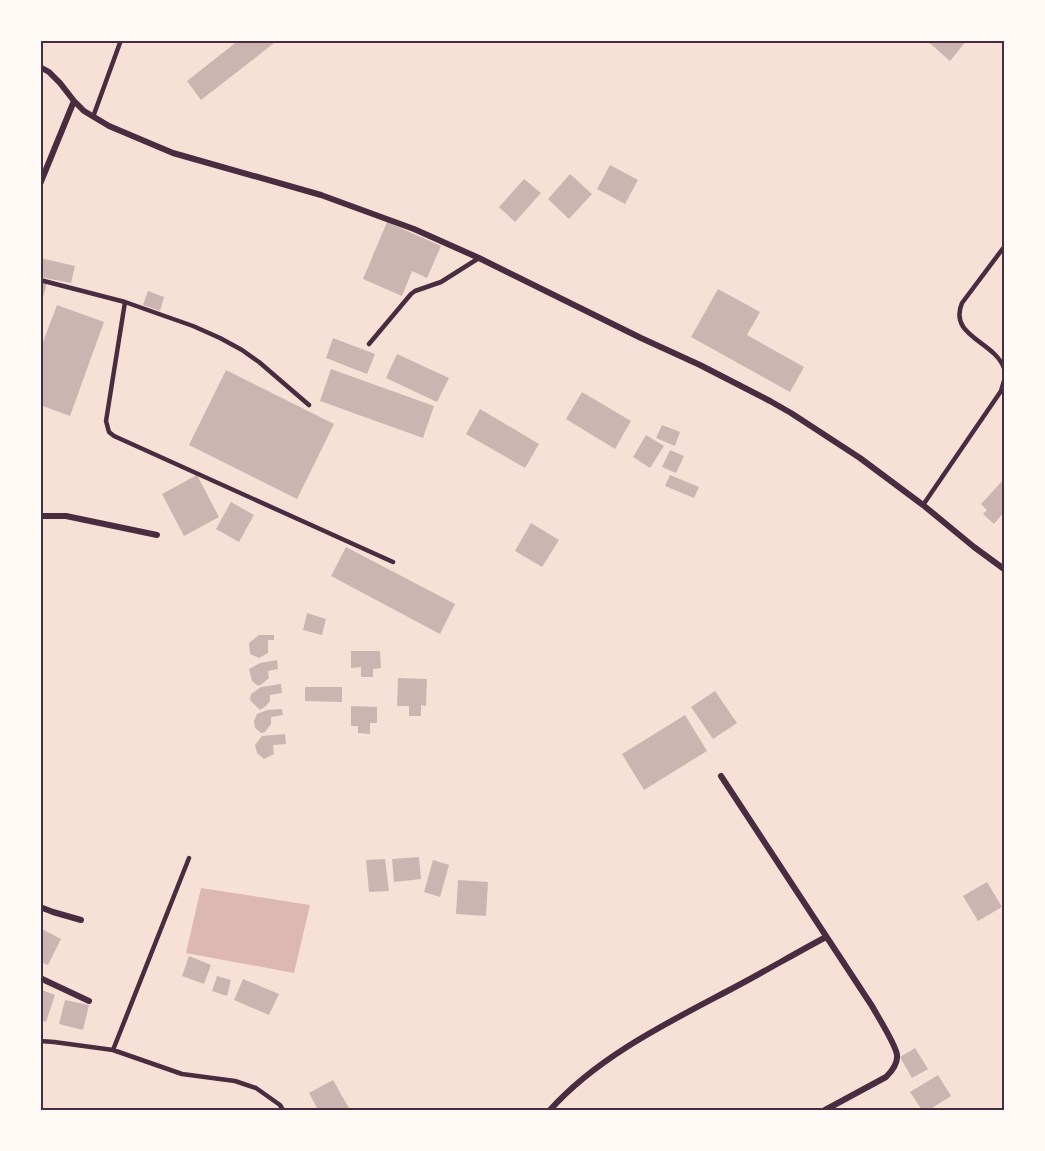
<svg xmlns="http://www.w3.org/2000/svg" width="1045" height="1151" font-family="'Libre Baskerville',serif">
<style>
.water{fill:#dcb8b0}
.building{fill:#ccb4b1}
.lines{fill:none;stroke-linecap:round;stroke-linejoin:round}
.service{stroke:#4a2c40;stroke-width:4.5}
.minor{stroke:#4a2c40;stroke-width:6}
.neatline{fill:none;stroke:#4a2c40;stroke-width:2}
</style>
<rect width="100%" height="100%" fill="#f7e1d7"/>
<path class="water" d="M201,888L310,905L294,973L186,953Z"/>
<path class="building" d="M239,40H278L201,100L187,81Z
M926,40H967L950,61Z
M610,165L638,180L625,204L597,189Z
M570,174L592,194L569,219L548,199Z
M524,179L541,193L515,222L499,207Z
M387,222L441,246L427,278L412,271L402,296L363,279Z
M40,258L75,266L71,283L40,277Z
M40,282L47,283L43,297H40Z
M718,289L760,312L747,335L804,367L790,392L691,337Z
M148,291L164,297L160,311L143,305Z
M57,305L104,322L70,416L40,405V350Z
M333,338L375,354L367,374L326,358Z
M397,354L449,378L437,402L386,378Z
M331,369L434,406L423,438L320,401Z
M226,370L334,424L297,499L189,445Z
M582,392L631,421L615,449L566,419Z
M480,409L539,444L525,468L466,434Z
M662,425L680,432L675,446L656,438Z
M646,435L664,446L650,468L633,457Z
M670,450L684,456L676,473L662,467Z
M197,475L219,517L184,536L162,494Z
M670,475L699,487L694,498L665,486Z
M1004,479V512L994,524L983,514L987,510L981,504Z
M231,502L254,515L239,542L216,529Z
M531,523L559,540L542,567L515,551Z
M346,547L455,604L440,634L331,576Z
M307,613L326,619L322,635L303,630Z
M259,635H274V640H268V653L259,658L250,654L249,643Z
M351,651H380L381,668L373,669V677H361V667L351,668Z
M277,660L278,669L268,671L269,678L262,684L258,686L252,681L249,669L260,663Z
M398,678L427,679L426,706L421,705V716H409V706H397Z
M281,684L282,693L270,695V701L266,706L260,710L250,700L251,694L261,687Z
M305,687H342V702L305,701Z
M715,691L737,723L713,739L691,707Z
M351,706L377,707V723H370V734L358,733V726H351Z
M282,709L283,715L271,717V724L265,732L261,733L255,728L254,721L257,714L267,710Z
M685,715L707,751L644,790L622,754Z
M285,734L286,744L273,745L274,754L264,759L257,753L255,745L262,736Z
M419,857L421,879L394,882L392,859Z
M385,859L389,891L369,892L366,860Z
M433,860L449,865L440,897L424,892Z
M458,880L488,882L486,916L456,914Z
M987,882L1002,907L978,921L963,896Z
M40,928L61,939L48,965L40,962Z
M189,956L211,965L204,984L182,976Z
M217,976L231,980L227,996L212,991Z
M243,979L279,994L269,1015L234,1000Z
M42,990L55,995L46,1022L40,1020V997Z
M65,1000L89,1005L83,1030L59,1024Z
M915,1048L928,1069L912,1078L900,1057Z
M938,1075L951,1096L929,1110H922L910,1092Z
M333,1080L350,1110H318L309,1093Z"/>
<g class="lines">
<path class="service" d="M93,117L121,40
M1004,247L962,303C948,336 994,341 1004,368
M40,280L125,302L193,326L220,338L242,350L259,362L309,405
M125,302L106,421L109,432L114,436L393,562
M369,344L411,294L415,291L441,282L479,258
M923,505L1001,391L1004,381
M40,1041L54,1042L113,1050L182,1074L235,1081L256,1088L280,1105L283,1110
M113,1050L189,858"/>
<path class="minor" d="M40,67L49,72L60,83L74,101L84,111L109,126L173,153L321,195L414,229L479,258L641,338L700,365L770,401L791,413L860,458L923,505L974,547L1004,569
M40,184L74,101
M40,516H66L157,535
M721,776L872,1006C878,1017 896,1045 897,1055C898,1064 892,1071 886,1077L825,1110
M40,907L53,912L81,920
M40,978L89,1001
M550,1110C599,1055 673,1020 737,986C767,970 796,953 826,937"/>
</g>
<rect width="1045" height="1151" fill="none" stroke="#fffaf5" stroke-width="84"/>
<rect x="42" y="42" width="961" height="1067" class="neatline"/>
</svg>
